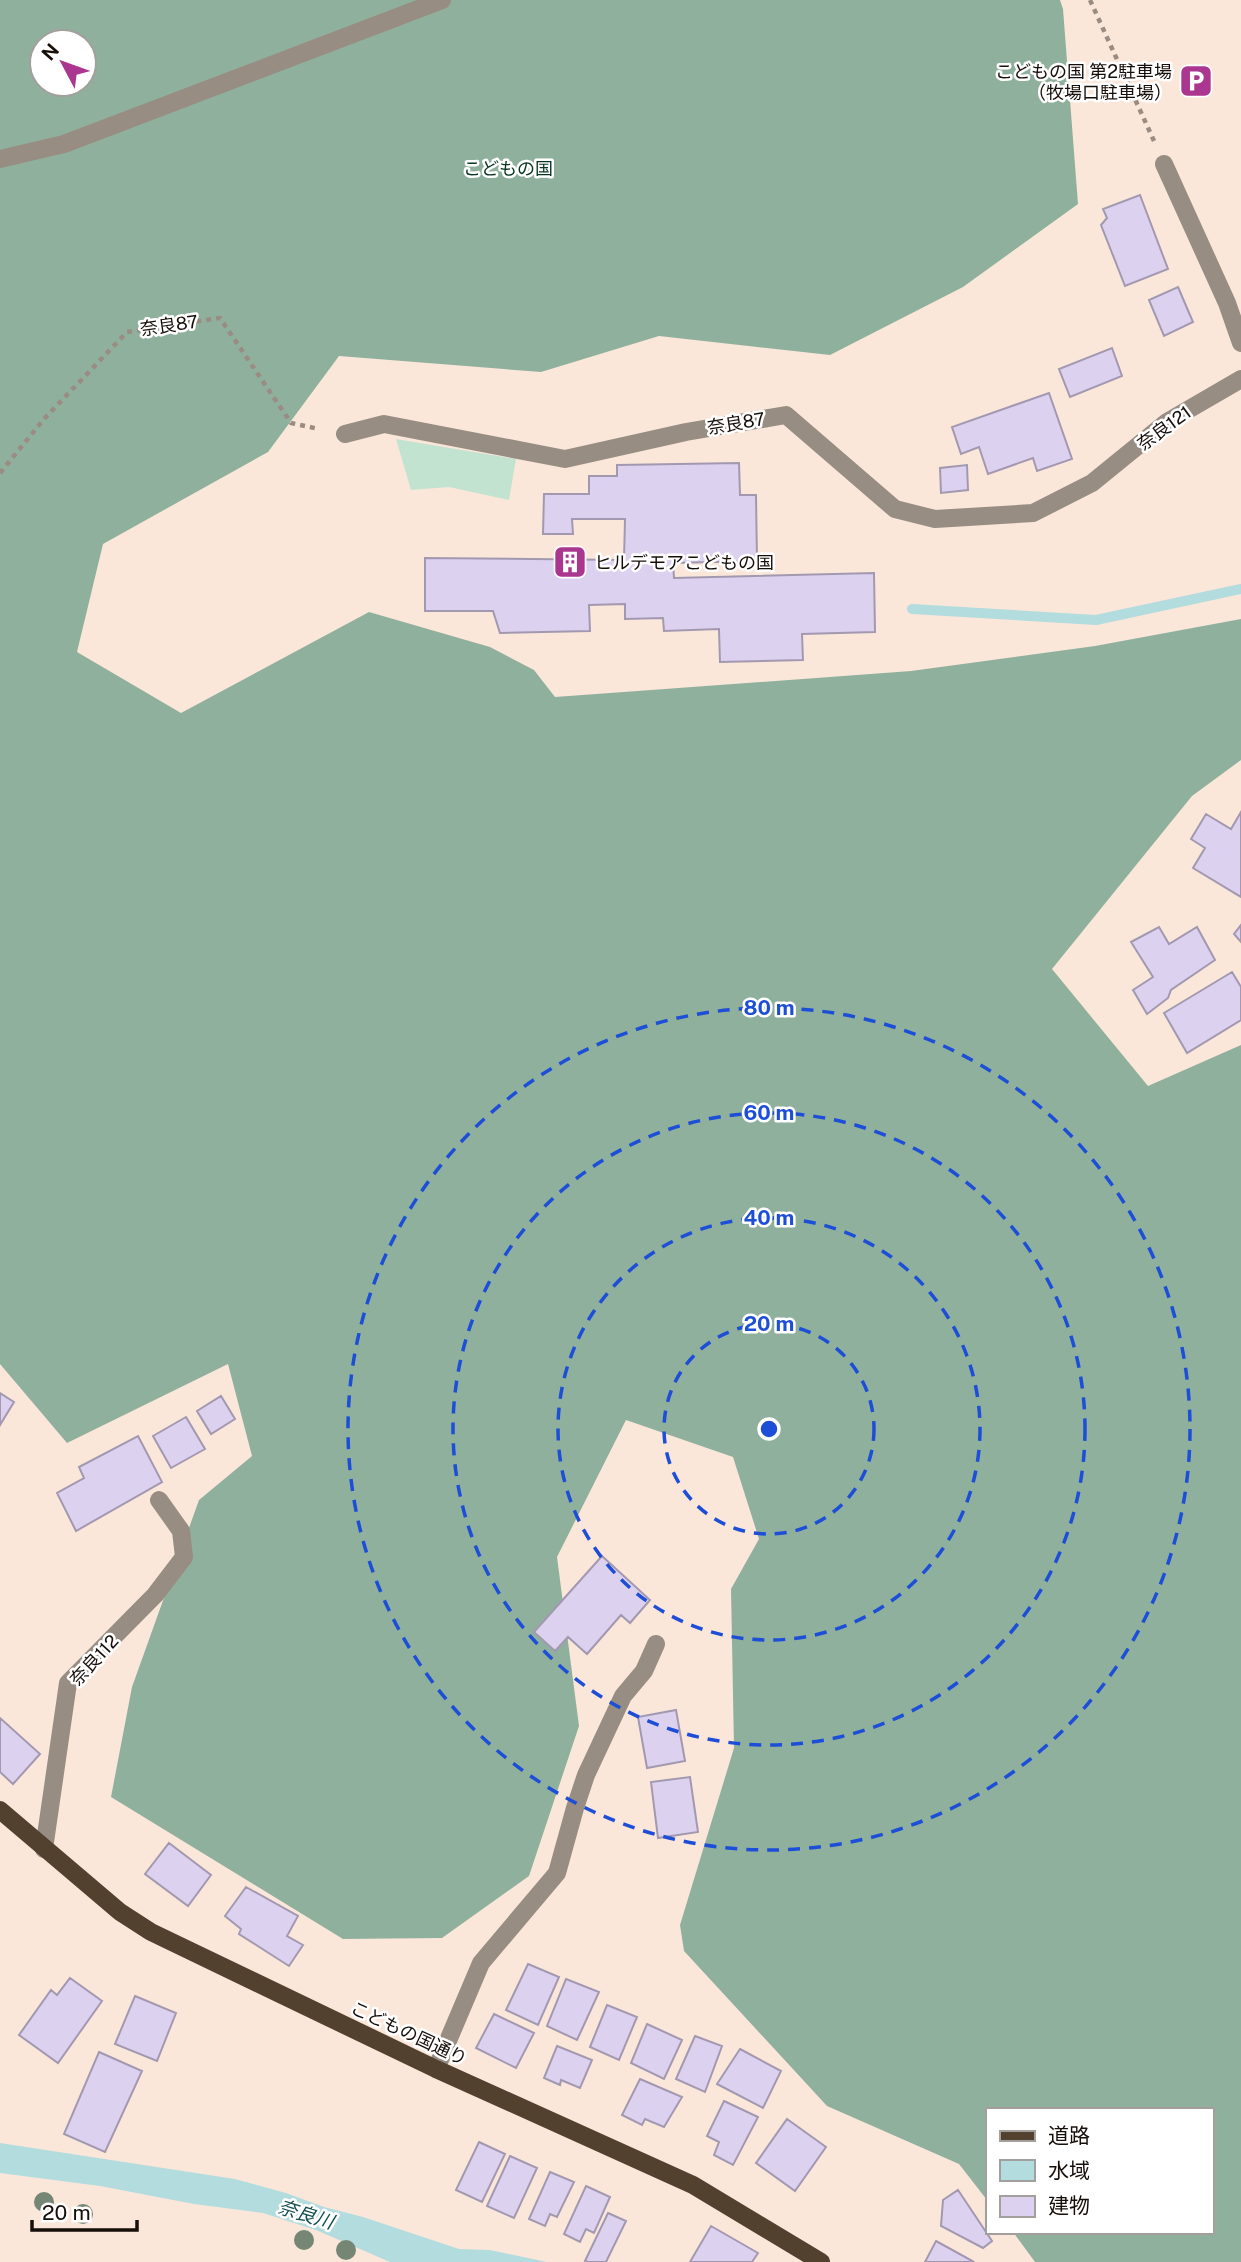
<svg xmlns="http://www.w3.org/2000/svg" width="1241" height="2262" font-family="'Public Sans','Noto Sans JP',sans-serif">
<style>
.green{fill:#c3e3d1}
.forest{fill:#90b09e;fill-rule:evenodd}
.water{fill:#b2dcde}
.lines{fill:none;stroke-linecap:round;stroke-linejoin:round}
.stream{stroke:#b2dcde;stroke-width:10}
.building{fill:#ddd1f0;stroke:#a299b0;stroke-width:2}
.path{stroke:#9a8c82;stroke-width:4.5;stroke-dasharray:5 5;stroke-linecap:butt}
.minor{stroke:#978d82;stroke-width:18}
.major{stroke:#52412f;stroke-width:18}
.tree{fill:#758675}
.ring{fill:none;stroke:#1d4ed8;stroke-width:3.5;stroke-dasharray:12 9}
.labels{text-anchor:middle;dominant-baseline:central;stroke-width:5;stroke-linejoin:round;paint-order:stroke}
.poi-label{font-size:18px;fill:#160e09;stroke:#fff;text-anchor:end}
.park-label{font-size:18px;fill:#083623;stroke:#fff}
.street-label{font-size:18px;fill:#160e09;stroke:#fff}
.water-label{font-size:19px;font-style:italic;fill:#134f52;stroke:#fff}
.centre{fill:#1d4ed8;stroke:#fff;stroke-width:3.5}
.ring-label{font-size:21px;text-anchor:middle;font-weight:bold;fill:#1d4ed8;stroke:#fff;stroke-width:5;stroke-linejoin:round;paint-order:stroke}
</style>
<rect width="100%" height="100%" fill="#fbe7da"/>
<path class="green" d="M396,439L516,459L509,500L449,487L411,490Z"/>
<path class="forest" d="M0,0H1060L1063,9L1078,204L963,287L830,355L659,336L541,372L339,356L268,452L103,544L77,652L181,713L369,612L490,647L534,670L555,697L911,671L1095,646L1241,619V760L1192,796L1052,969L1148,1086L1241,1045V2262H1035L1013,2232H1211V2110H987V2200L959,2164L827,2106L684,1951L680,1925L734,1748L731,1589L759,1539L733,1457L626,1420L557,1557L579,1726L529,1876L442,1938L343,1939L111,1797L132,1687L199,1500L252,1456L228,1364L67,1443L0,1364ZM42,42H84V84H42Z"/>
<path class="water" d="M0,2143L235,2179L286,2193L324,2207L363,2217L459,2249L490,2250L547,2262H390L316,2230L263,2213L194,2204L100,2186L0,2173Z"/>
<g class="lines">
<path class="stream" d="M912,609L1096,620L1241,589"/>
</g>
<path class="building" d="M1140,195L1168,269L1125,286L1101,225L1107,218L1103,209Z
M1178,287L1193,322L1164,336L1149,300Z
M1112,348L1122,376L1070,397L1059,369Z
M1049,393L1072,459L1037,471L1033,458L988,474L979,447L961,454L952,427Z
M739,463L740,495H756L757,561L673,563L674,578L874,573L875,632L802,634L803,660L720,662L719,629L664,631L663,618L625,619V604L589,605L590,631L500,633L493,611H425V558L624,560L625,519H572L573,534H543L544,494H589V476H617V465Z
M967,465L968,490L941,493L940,468Z
M1241,812V897L1193,868L1205,848L1191,839L1206,814L1231,829Z
M1241,925V942L1234,934Z
M1159,927L1169,944L1197,927L1215,960L1171,990L1168,998L1147,1014L1133,990L1153,977L1131,942Z
M1232,972L1241,987V1020L1187,1053L1164,1013Z
M0,1393L14,1402L0,1425Z
M221,1396L235,1419L211,1434L197,1411Z
M186,1417L205,1449L171,1468L153,1436Z
M138,1436L162,1482L76,1531L57,1493L84,1478L79,1467Z
M602,1556L650,1600L630,1623L621,1615L587,1654L568,1637L555,1651L534,1632Z
M676,1710L685,1761L647,1768L638,1717Z
M0,1718L40,1754L13,1784L0,1772Z
M690,1777L698,1832L658,1838L651,1782Z
M169,1843L211,1875L188,1906L145,1874Z
M246,1887L298,1916L287,1936L303,1945L289,1966L239,1934L241,1929L225,1916Z
M528,1964L559,1977L538,2025L506,2010Z
M70,1978L102,2001L58,2063L19,2035L51,1990L57,1995Z
M566,1979L599,1992L577,2040L547,2026Z
M135,1996L176,2013L157,2061L115,2044Z
M607,2005L637,2017L619,2060L590,2047Z
M494,2014L534,2033L516,2068L476,2048Z
M647,2024L682,2040L664,2079L631,2063Z
M695,2036L722,2046L705,2092L676,2079Z
M557,2046L592,2060L580,2088L561,2080L560,2085L544,2078Z
M740,2049L781,2071L763,2108L717,2084Z
M99,2052L142,2071L105,2152L64,2134Z
M640,2079L682,2097L664,2127L645,2119L642,2125L622,2115Z
M724,2101L758,2117L733,2165L714,2155L719,2142L707,2136Z
M787,2119L826,2147L795,2191L756,2163Z
M479,2142L505,2154L482,2202L456,2190Z
M510,2156L537,2168L514,2218L487,2206Z
M550,2172L574,2182L557,2217L550,2214L545,2226L529,2219Z
M586,2186L610,2197L594,2233L586,2229L580,2242L564,2234Z
M958,2190L992,2241L983,2248L941,2226L943,2200Z
M608,2213L626,2221L606,2262H588L585,2261Z
M711,2226L758,2253L752,2262H690Z
M936,2241L974,2262H925Z"/>
<g class="lines">
<path class="path" d="M1090,0L1154,141
M0,473L44,419L127,332L220,318L291,423L319,429"/>
<path class="minor" d="M0,159L64,144L442,0
M1164,164L1227,303L1241,343
M345,434L384,424L565,459L686,432L786,415L895,509L935,519L1033,513L1092,483L1167,422L1241,379
M44,1849L68,1683L155,1595L184,1557L181,1531L159,1500
M436,2069L481,1963L557,1873L575,1808L586,1775L623,1696L644,1671L656,1644"/>
<path class="major" d="M0,1810L120,1912L151,1932L436,2069L693,2185L821,2262"/>
</g>
<g class="tree">
<circle cx="44" cy="2202" r="10"/>
<circle cx="83" cy="2214" r="10"/>
<circle cx="304" cy="2240" r="10"/>
<circle cx="346" cy="2250" r="10"/>
</g>
<g class="ring">
<circle cx="769" cy="1429" r="105"/>
<circle cx="769" cy="1429" r="211"/>
<circle cx="769" cy="1429" r="316"/>
<circle cx="769" cy="1429" r="421"/>
</g>
<defs>
<symbol id="parking-square" viewBox="-11 -11 22 22"><rect x="-9" y="-9" width="18" height="18" rx="4" fill="#aa3690" stroke="#fff"/><path d="M-3.5-5.5H1a3.5 3.5 0 0 1 0 7H-1V5.5H-3.5ZM-1-3.4V-.6H.8a1.4 1.4 0 0 0 0-2.8Z" fill="#fff"/></symbol>
<symbol id="building-square" viewBox="-11 -11 22 22"><rect x="-9" y="-9" width="18" height="18" rx="4" fill="#aa3690" stroke="#fff"/><path d="M-4-6H4V6H1V3H-1V6H-4ZM-2.5-4.3h1.7v1.8h-1.7ZM.8-4.3h1.7v1.8H.8ZM-2.5-1h1.7V.8h-1.7ZM.8-1h1.7V.8H.8Z" fill="#fff"/></symbol>
</defs>
<g fill-rule="evenodd">
<use href="#parking-square" x="1177" y="62" width="38" height="38"/>
<use href="#building-square" x="551" y="543" width="38" height="38"/>
</g>
<g class="labels">
<g class="poi-label">
<text x="1172" y="71">こどもの国 第2駐車場<tspan x="1172" dy="21">（牧場口駐車場）</tspan></text>
<text x="594" y="562" text-anchor="start">ヒルデモアこどもの国</text>
</g>
<g class="park-label">
<text x="508" y="168">こどもの国</text>
</g>
<g class="street-label">
<text transform="translate(169 325) rotate(-8)">奈良87</text>
<text transform="translate(736 423) rotate(-9)">奈良87</text>
<text transform="translate(1164 428) rotate(-36)">奈良121</text>
<text transform="translate(94 1660) rotate(-47)">奈良112</text>
<text transform="translate(409 2033) rotate(25)">こどもの国通り</text>
</g>
<g class="water-label">
<text transform="translate(306 2214) rotate(17)">奈良川</text>
</g>
</g>
<circle cx="769" cy="1429" r="10" class="centre"/>
<g class="ring-label">
<text x="769" y="1015">80 m</text>
<text x="769" y="1120">60 m</text>
<text x="769" y="1225">40 m</text>
<text x="769" y="1331">20 m</text>
</g>
<rect x="986" y="2108" width="228" height="126" fill="#ffffff" stroke="#a29f9d" stroke-width="2"/>
<rect x="1000" y="2131" width="35" height="10" fill="#52412f" stroke="#a29f9d" stroke-width="2"/>
<text x="1048" y="2143" font-size="21" fill="#160e09">道路</text>
<rect x="1000" y="2160" width="35" height="21" fill="#b2dcde" stroke="#a29f9d" stroke-width="2"/>
<text x="1048" y="2178" font-size="21" fill="#160e09">水域</text>
<rect x="1000" y="2196" width="35" height="21" fill="#ddd1f0" stroke="#a29f9d" stroke-width="2"/>
<text x="1048" y="2213" font-size="21" fill="#160e09">建物</text>
<g transform="translate(63 63) rotate(311)"><circle r="33" fill="#ffffff" stroke="#a29f9d" stroke-width="2"/>
<path d="M0-5L12 26L0 18L-12 26Z" fill="#aa3690"/>
<text y="-10" font-size="19" font-weight="bold" text-anchor="middle" fill="#160e09">N</text>
</g>
<path d="M32 2220v10h105v-10" fill="none" stroke="#160e09" stroke-width="3.5"/>
<text x="42" y="2220" font-size="21" fill="#160e09" stroke="#ffffff" stroke-width="5" paint-order="stroke">20 m</text>
</svg>
